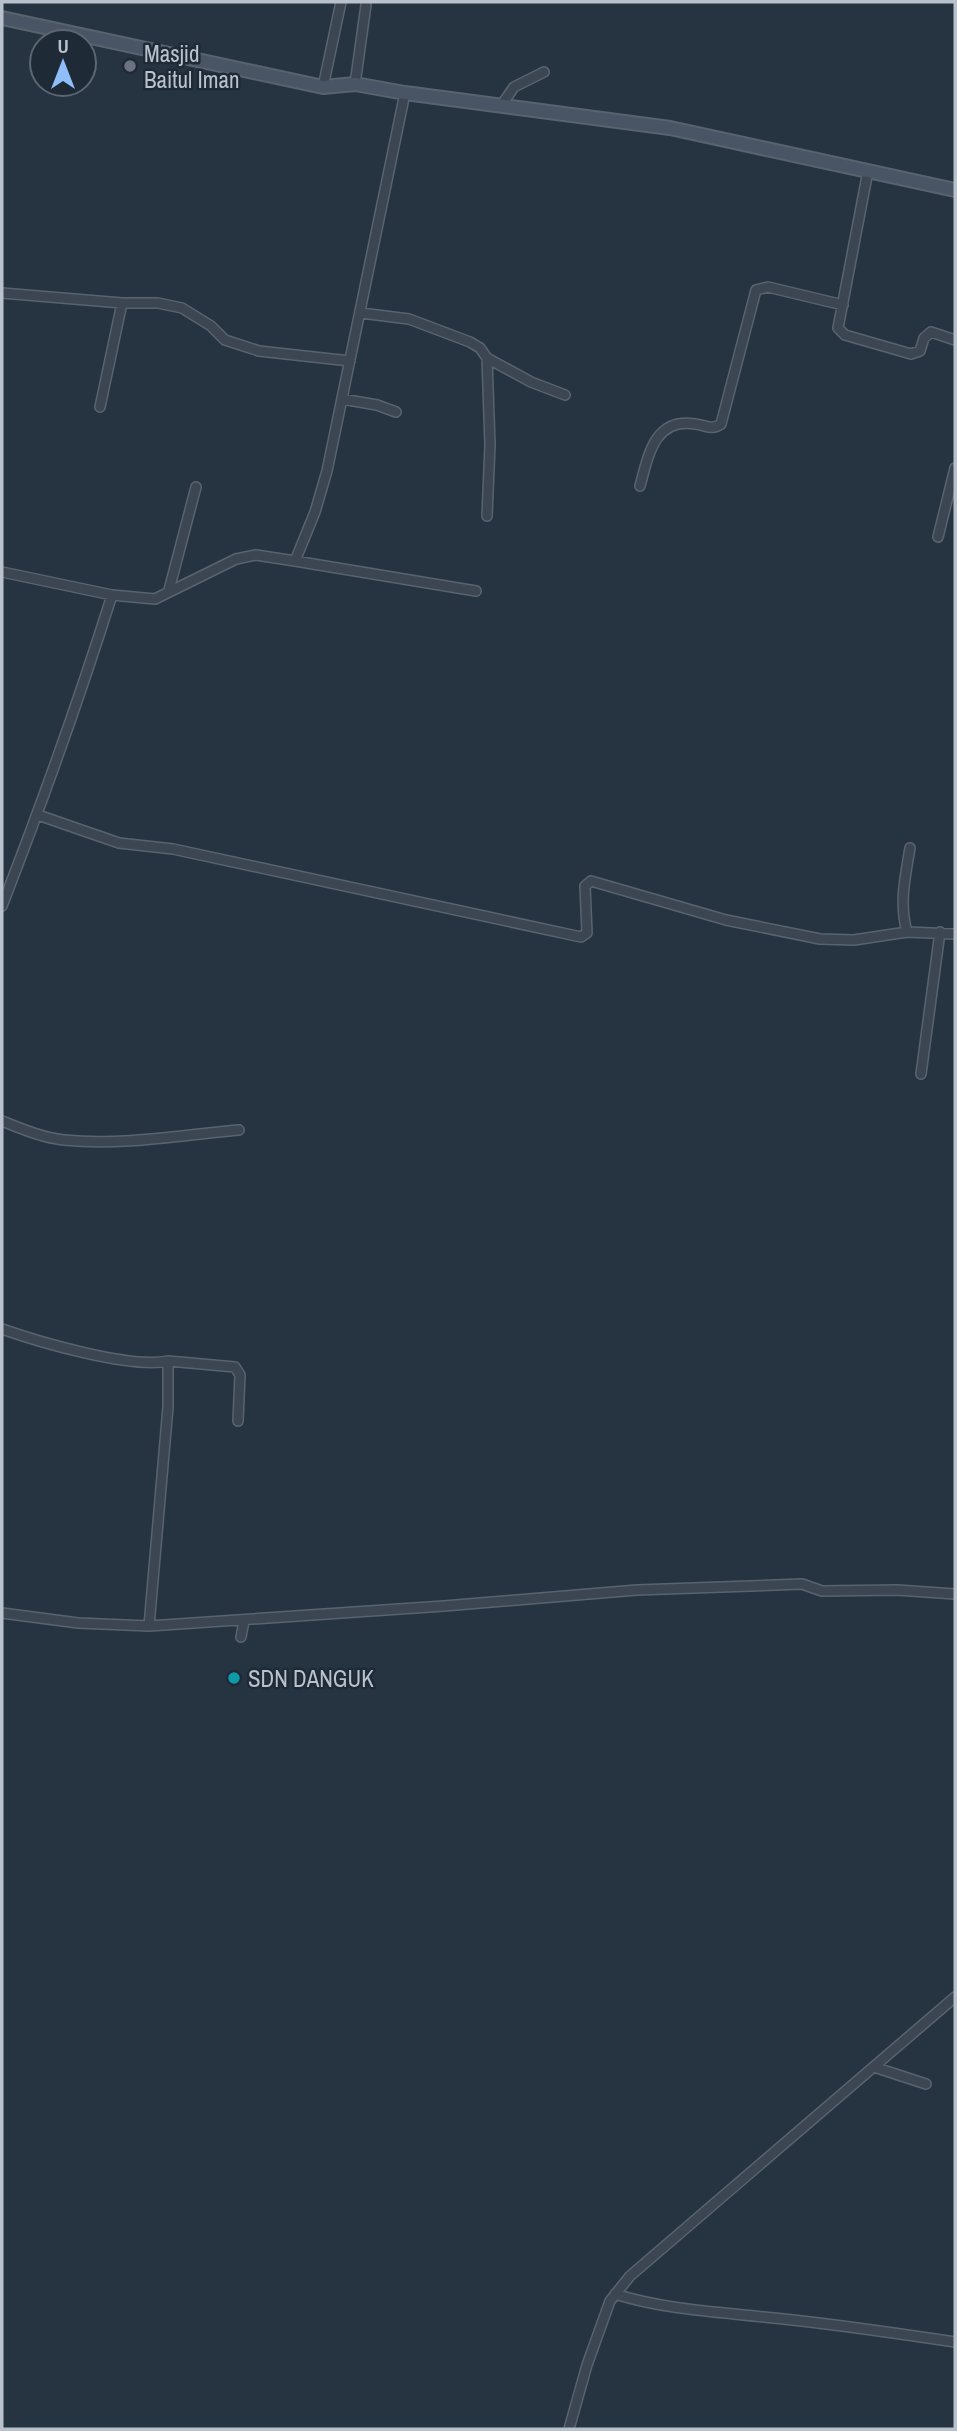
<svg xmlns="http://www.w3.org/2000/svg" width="957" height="2431" font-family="'Archivo Narrow',sans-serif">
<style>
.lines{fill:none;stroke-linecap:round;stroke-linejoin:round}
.minor-casing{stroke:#59636f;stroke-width:12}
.secondary-casing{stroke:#59636f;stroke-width:16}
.minor{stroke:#3b4652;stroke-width:9}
.secondary{stroke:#495565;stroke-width:12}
.worship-dot{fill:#6b7280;stroke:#1f2a37;stroke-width:2.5}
.culture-dot{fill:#0f9aa8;stroke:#1f2a37;stroke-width:2.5}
.labels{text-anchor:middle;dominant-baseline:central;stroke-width:5;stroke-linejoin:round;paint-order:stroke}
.poi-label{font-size:23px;fill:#b8c1cc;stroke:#1f2a37;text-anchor:start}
</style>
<rect width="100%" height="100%" fill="#263442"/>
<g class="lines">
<defs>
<path id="minor" d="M355,84L366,5
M323,87L341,2
M501,106L514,87L544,72
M868,171L838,328L845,335L911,354L920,351L924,338L931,332L955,340
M2,293L122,303H158L182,308L211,326L225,340L259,351L350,361
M361,313L409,319L470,342L480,348L487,358L490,445L487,516
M487,358L531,382L565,395
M342,399L377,405L396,412
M100,407L122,303
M640,486C648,457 654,417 695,424C706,425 711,431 721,424L756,290L768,287L843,305
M938,537L955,468
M295,561L476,591
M2,572L112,595L155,599L236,559L256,555L295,561L315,512L327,471L405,93
M169,590L196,487
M38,815L119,843L173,849L581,937L587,933L585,886L591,881L726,920L820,939L854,940L907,932L955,934
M2,906C42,803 79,700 112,595
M907,932C899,903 905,878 910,848
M921,1074L940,932
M2,1121C22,1129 43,1138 64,1140C122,1146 182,1135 239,1130
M2,1329C39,1342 131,1369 168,1361V1407L149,1626
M168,1361L235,1367L240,1375L238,1421
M2,1613L78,1623L149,1626L444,1606L637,1590L802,1584L822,1591L897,1590L955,1594
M241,1637L244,1621
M874,2067L926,2084
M615,2294C666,2310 720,2312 774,2318C834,2324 895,2333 955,2342
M569,2429L587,2365L610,2301L630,2276L955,1997"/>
<path id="secondary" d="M2,18L323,87L355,84L405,93L670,128L955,190"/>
</defs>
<use href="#minor" class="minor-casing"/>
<use href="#secondary" class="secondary-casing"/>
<use href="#minor" class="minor"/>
<use href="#secondary" class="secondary"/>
</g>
<circle class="worship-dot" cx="130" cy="66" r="7"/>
<circle class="culture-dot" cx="234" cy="1678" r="7"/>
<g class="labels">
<g class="poi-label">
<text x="144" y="53">Masjid<tspan x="144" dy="26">Baitul Iman</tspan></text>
<text x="248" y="1678">SDN DANGUK</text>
</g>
</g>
<rect width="957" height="2431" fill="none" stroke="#b8c1cc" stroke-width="7"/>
<g transform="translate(63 63)"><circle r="33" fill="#1f2a37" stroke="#5c6673" stroke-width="2"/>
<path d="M0-5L12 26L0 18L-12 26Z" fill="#90bef9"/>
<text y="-10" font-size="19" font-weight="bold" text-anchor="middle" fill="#b8c1cc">U</text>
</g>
</svg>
